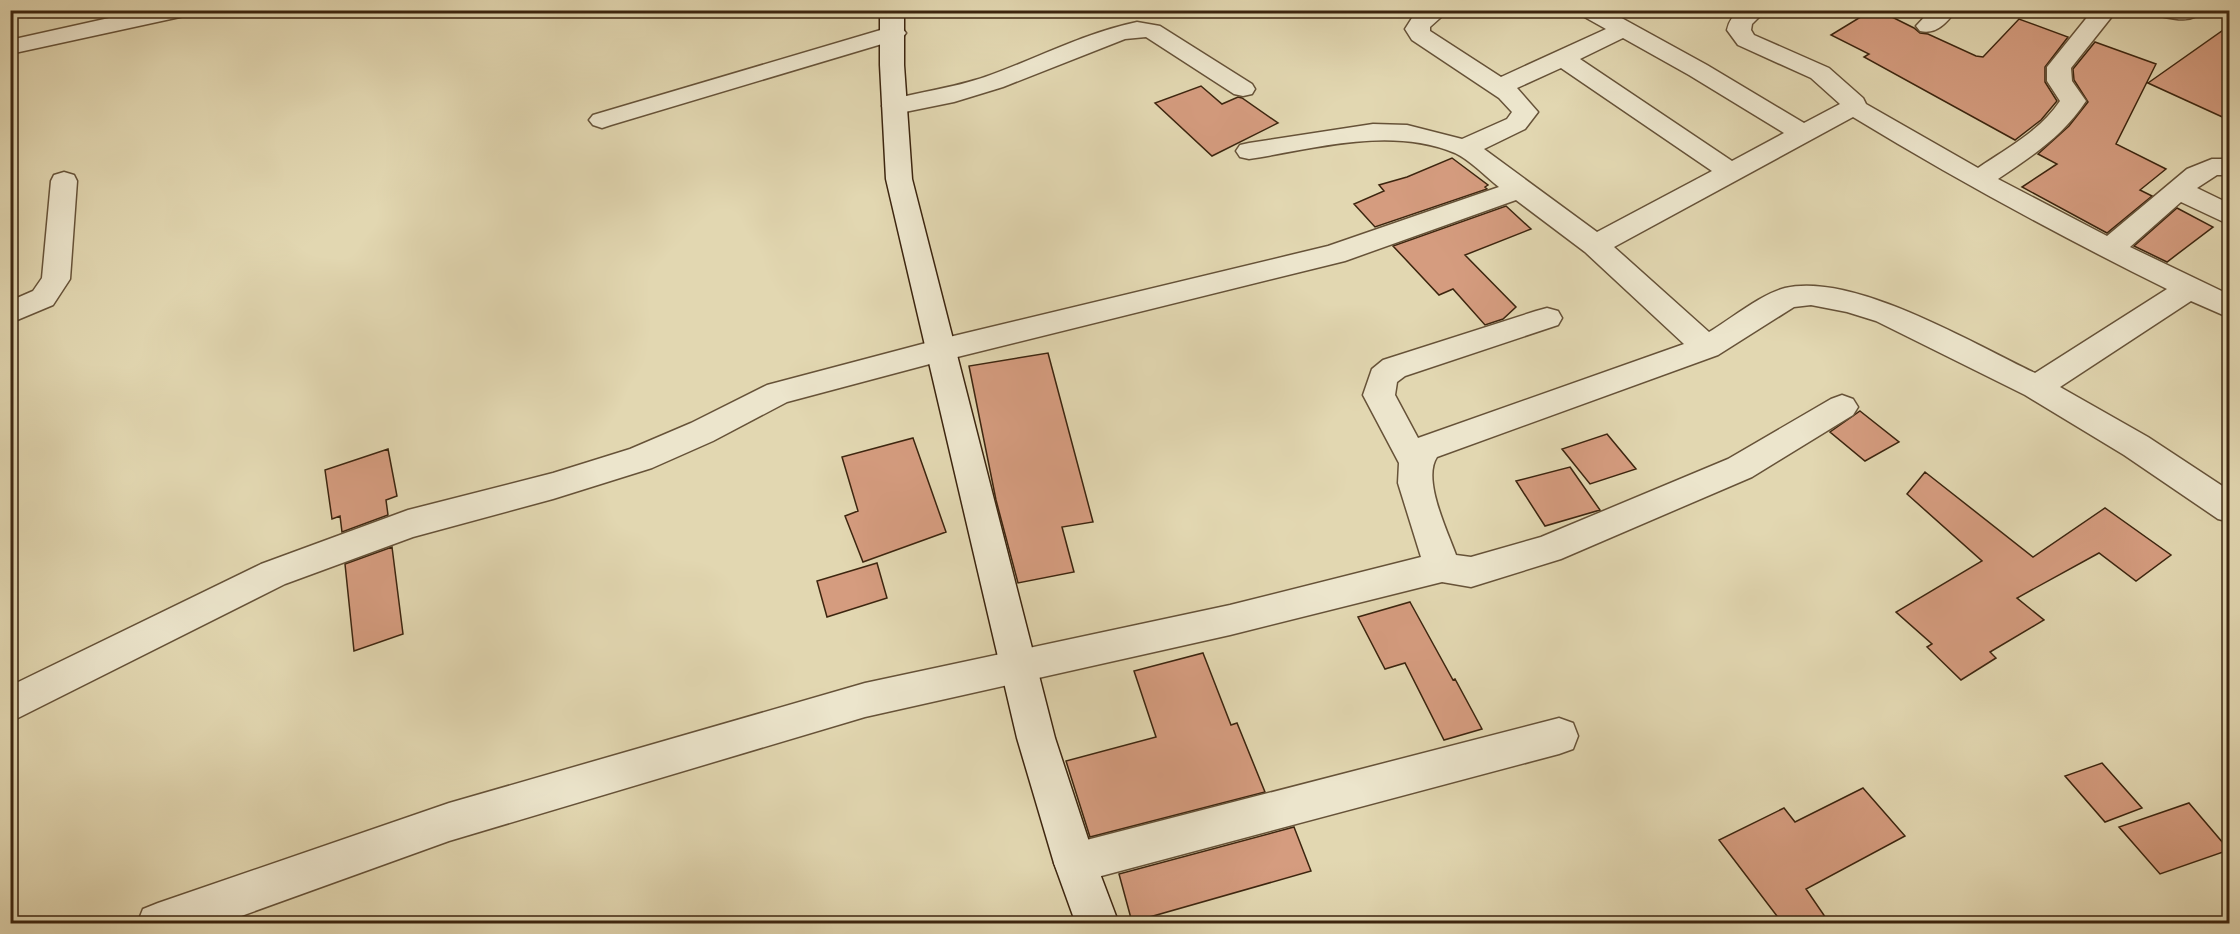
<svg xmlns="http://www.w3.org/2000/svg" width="2240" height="934" font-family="'IM FELL English',serif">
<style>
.building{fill:#d59c7f;stroke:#3c250f;stroke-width:1.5}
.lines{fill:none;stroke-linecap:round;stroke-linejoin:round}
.street-casing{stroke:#665238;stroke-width:3}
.secondary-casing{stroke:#3c250f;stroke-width:3}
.street{fill:#ece5cc;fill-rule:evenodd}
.secondary{fill:#ece5cc;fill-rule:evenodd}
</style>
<rect width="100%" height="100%" fill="#e2d7b1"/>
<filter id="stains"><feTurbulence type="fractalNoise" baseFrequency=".00333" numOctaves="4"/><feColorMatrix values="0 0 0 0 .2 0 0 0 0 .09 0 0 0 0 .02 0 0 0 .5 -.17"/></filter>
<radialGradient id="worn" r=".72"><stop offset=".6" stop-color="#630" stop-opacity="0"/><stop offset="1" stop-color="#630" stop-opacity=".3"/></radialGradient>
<path class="building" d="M1872,10H1878L1914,28L1920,33L1928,34L1976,56L1983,57L2019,19L2068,37L2045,67V82L2057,101L2041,120L2015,140L1864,57L1869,54L1831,35Z
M2229,26V120L2148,83Z
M2095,42L2156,64L2116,144L2166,169L2140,190L2152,196L2107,233L2022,187L2057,164L2038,154L2069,126L2088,102L2074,80L2073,69Z
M1201,86L1222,104L1238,97L1242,98L1278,123L1212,156L1155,103Z
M1452,158L1488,185L1485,187L1487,189L1375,227L1354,204L1384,191L1379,185L1407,177Z
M1506,206L1531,229L1465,255L1516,307L1503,319L1485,325L1453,289L1439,295L1393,246Z
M2177,208L2213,227L2167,262L2134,246Z
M1048,353L1093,522L1062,527L1074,572L1018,583L996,500L969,366Z
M1860,411L1899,442L1865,461L1830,432Z
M1607,434L1636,469L1590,484L1562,449Z
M913,438L946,532L863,562L845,516L858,511L842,457Z
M388,449L397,496L386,500L388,515L342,532L340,516L332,519L325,470Z
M1570,467L1600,510L1545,526L1516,481Z
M1925,472L2033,557L2105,508L2171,555L2136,581L2099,553L2017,598L2044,620L1990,652L1996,658L1961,680L1927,647L1932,644L1896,612L1982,561L1907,494Z
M392,547L403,634L354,651L345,564Z
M877,563L887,598L827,617L817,581Z
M1410,602L1453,680L1455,679L1482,729L1444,740L1405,663L1385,669L1358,617Z
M1203,653L1231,725L1237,723L1265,792L1090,837L1066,761L1156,737L1134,671Z
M2102,763L2142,808L2105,822L2065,776Z
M1863,788L1905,836L1806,889L1830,924H1783L1719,840L1784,808L1795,822Z
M2189,803L2229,850L2160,874L2119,827Z
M1294,827L1311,871L1132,922L1119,874Z"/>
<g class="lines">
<defs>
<path id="street" d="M145,10H191L188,15L180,17L10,54V40Z
M1422,10H1449L1430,27V31L1501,77L1606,29L1581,15L1578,10H1607L1707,65L1804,123L1840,104L1811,78L1738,45L1727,30C1732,8 1747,10 1766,10L1752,24L1751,30L1754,35L1829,68L1863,98L1866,104L1978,168C2007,148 2040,131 2060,101L2047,81V67L2093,10H2117L2071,68L2072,81L2086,101C2063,136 2032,156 1998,179L2107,236L2187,169L2212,159H2230V175H2217L2197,188L2230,204V225L2181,202L2130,247L2230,295V318L2191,301L2060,387L2148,437L2230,491V522L2218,519L2124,455L2025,395L1876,321L1847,312L1811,305L1794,307L1718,355L1437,457C1422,479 1447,530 1456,555L1471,557L1541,537L1728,459L1831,399L1842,395L1853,399L1858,407L1853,415L1752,477L1561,559L1471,587L1442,582L1230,635L865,717L449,841L219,924H137L143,909L158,903L449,803L865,683L1230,605L1421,557L1398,483L1399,463L1363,395L1372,369L1383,360L1536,311L1547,308L1558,311L1562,318L1558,325L1405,376L1397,382L1395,395L1418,438L1684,344L1585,252L1516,200L1345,261L941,361L787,402L713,441L652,468L553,499L413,537L285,584L10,722V686L261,564L408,510L553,473L630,449L691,423L767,385L941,339L1328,246L1499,187C1485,176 1470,160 1455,153C1389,126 1315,149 1249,159L1240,157L1236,151L1240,145L1249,143L1373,124L1407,125L1462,139L1507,119L1512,112L1499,98L1412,40L1405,29L1412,18ZM1623,38L1689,75L1784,133L1732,161L1580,59ZM1561,68L1712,171L1597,232L1484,149L1525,129L1538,112L1517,88ZM1853,117C1955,179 2060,236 2167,289L2035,373C1972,343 1853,272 1785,288C1761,294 1731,319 1709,332L1614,247Z
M1931,10H1956C1947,23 1936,35 1920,31L1916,26Z
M2153,10H2203C2193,25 2170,18 2156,15Z
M1137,22L1160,26L1252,84L1255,89L1252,94L1243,96L1234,94L1146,37L1125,39L1003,87L954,102L895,114L886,111L882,106L886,101C919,92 953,88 985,77C1036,59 1084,33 1137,22Z
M894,26L902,28L906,33L902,38L611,125L602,128L593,125L589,120L593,115Z
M64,172L74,175L77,181L70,279L53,305L10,323V301L33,291L42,278L51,181L54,175Z
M1559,718L1573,723L1578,736L1573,749L1559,754L1075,883L1060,877L1054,863L1060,849L1075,843Z"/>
<path id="secondary" d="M880,10H904V65L912,179L1055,738L1096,863L1119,924H1076L1054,863L1017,738L886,179L880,65Z"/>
</defs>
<use href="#street" class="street-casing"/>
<use href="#secondary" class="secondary-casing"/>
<use href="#street" class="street"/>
<use href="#secondary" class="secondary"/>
</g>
<rect width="2240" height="934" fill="none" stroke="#e2d7b1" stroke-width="36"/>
<rect x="12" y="12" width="2216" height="910" fill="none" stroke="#3c250f" stroke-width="3"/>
<rect x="18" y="18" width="2204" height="898" fill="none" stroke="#3c250f" stroke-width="1.5"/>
<rect width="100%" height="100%" filter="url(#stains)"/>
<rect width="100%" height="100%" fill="url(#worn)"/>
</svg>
